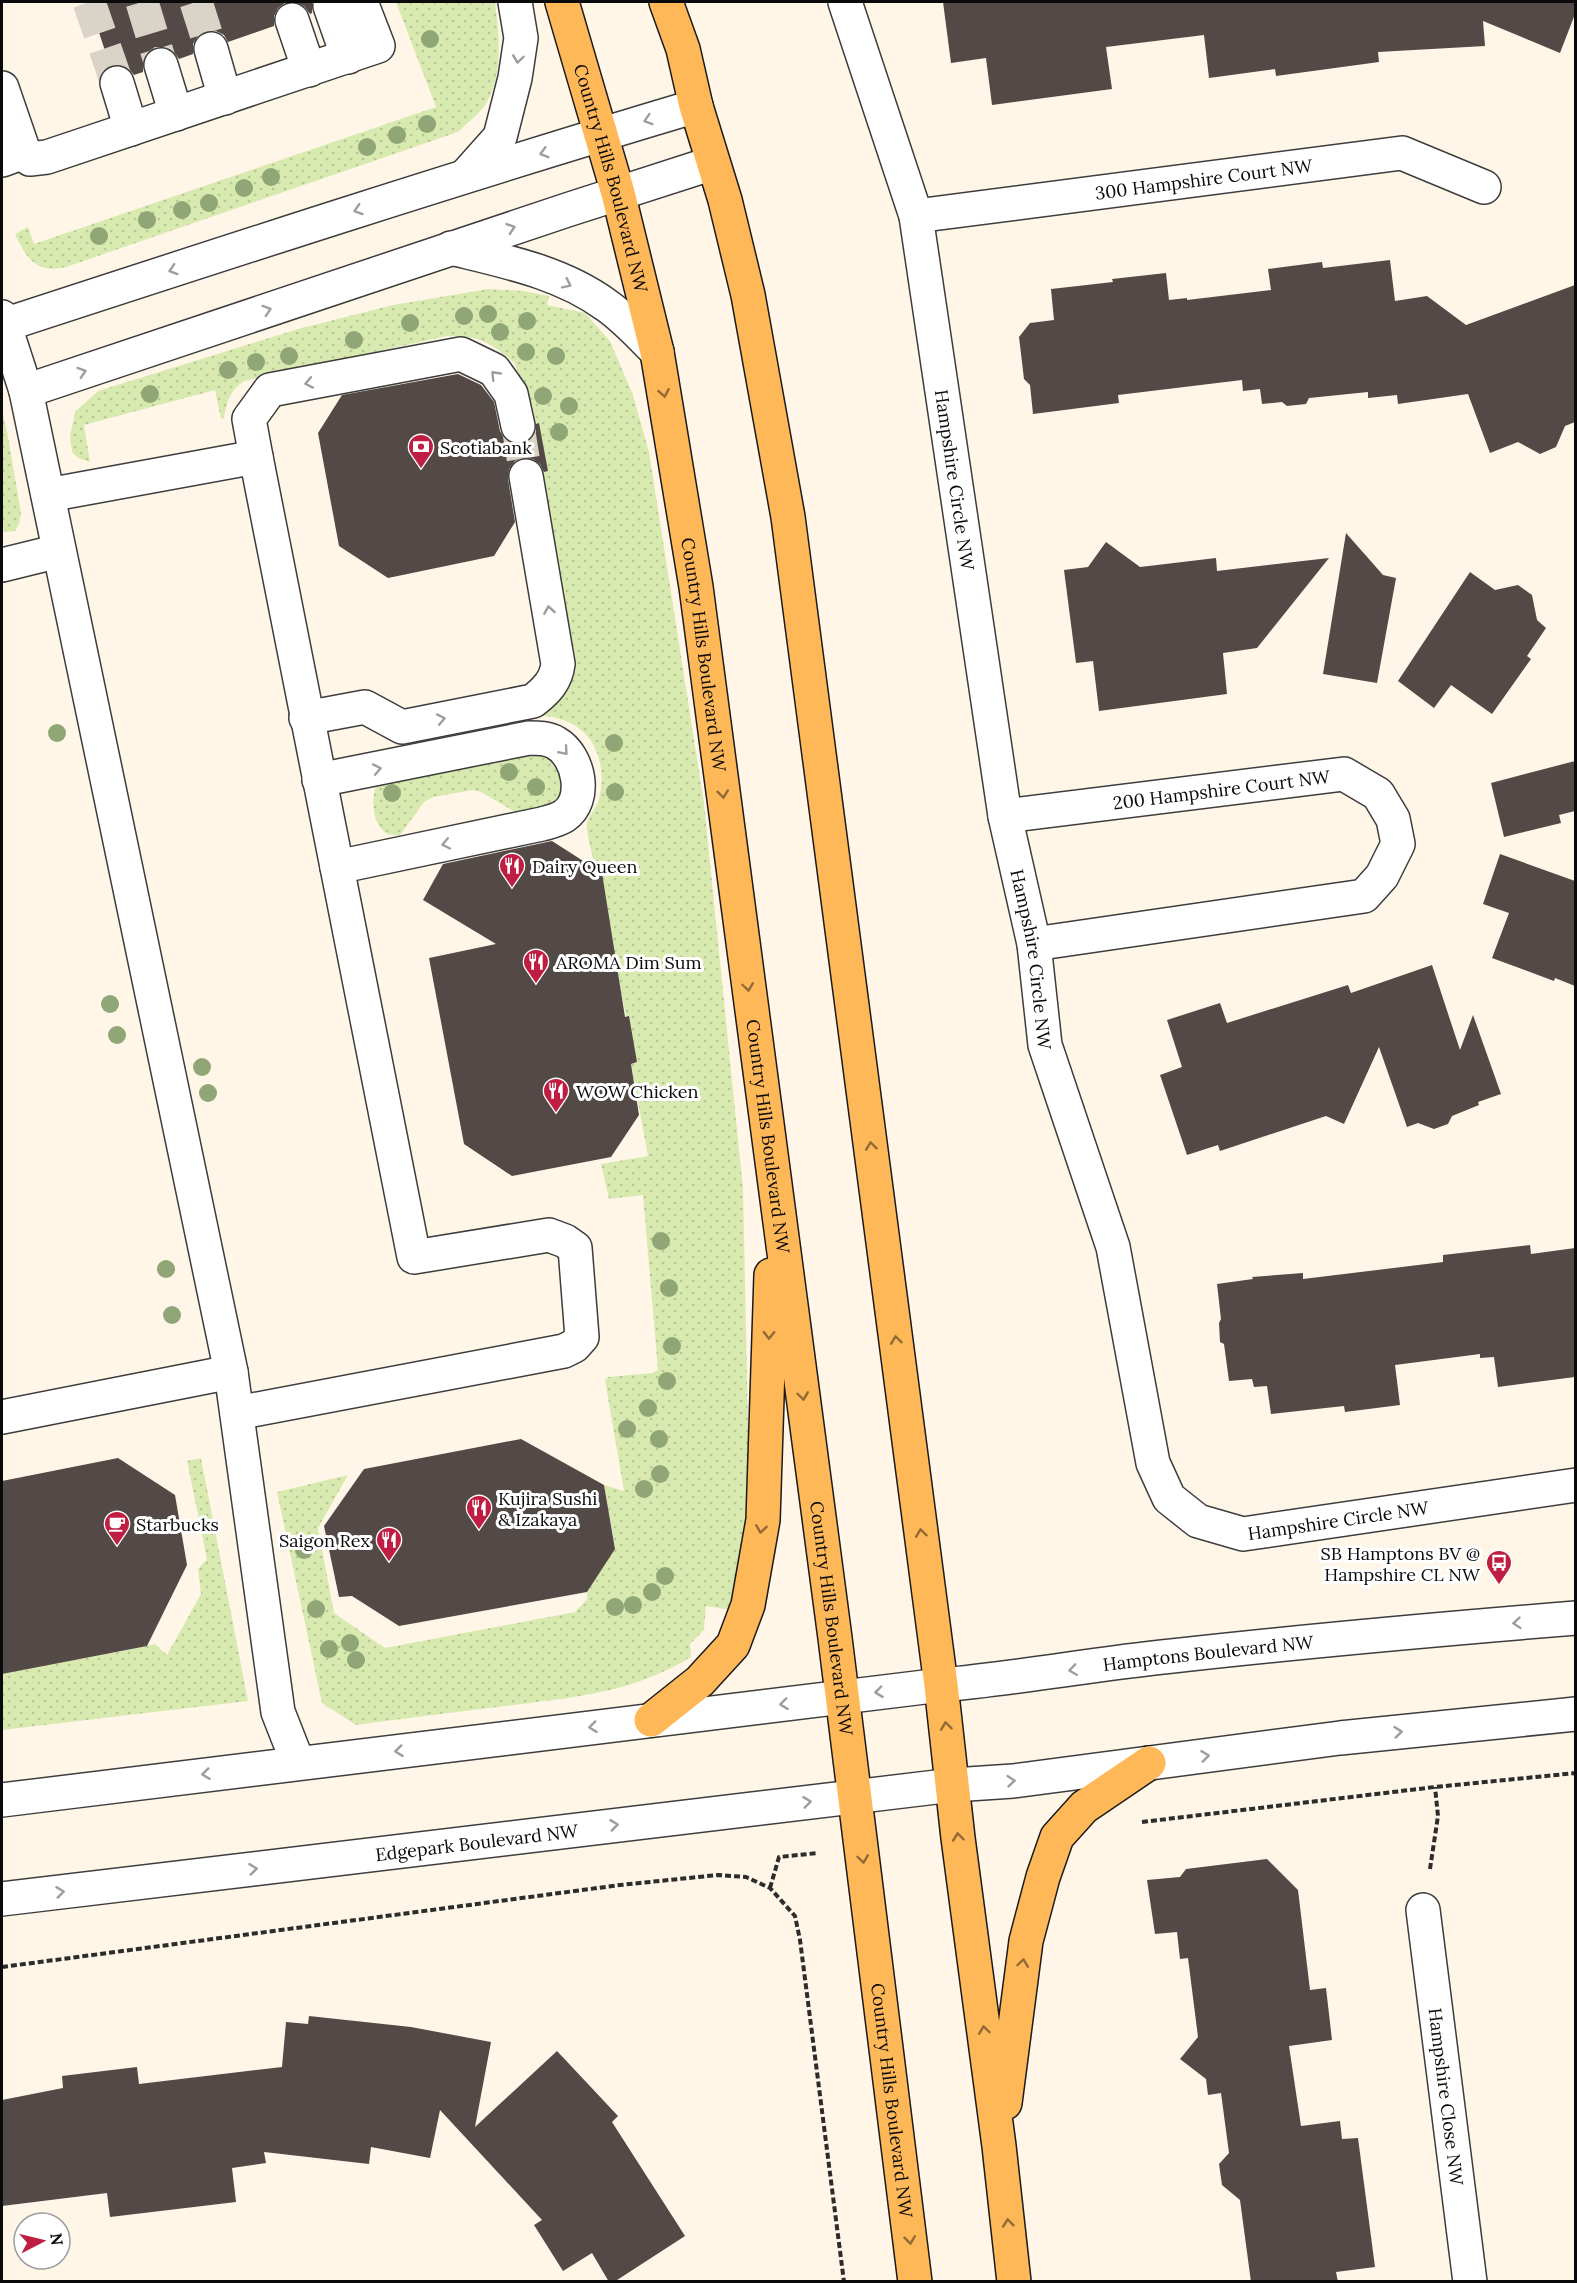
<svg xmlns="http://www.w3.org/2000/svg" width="1577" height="2283" font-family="Lora,serif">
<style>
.green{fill:url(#green-dots)}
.building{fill:#534946}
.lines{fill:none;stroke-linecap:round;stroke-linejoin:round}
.minor-tunnel{stroke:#dad3c7;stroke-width:33;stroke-dasharray:33 16;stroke-linecap:butt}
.minor-casing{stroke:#3d3d3d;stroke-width:36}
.major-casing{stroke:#1b1b1b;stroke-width:36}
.path{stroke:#2c2c2c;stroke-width:4;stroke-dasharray:6 3;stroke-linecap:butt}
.minor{stroke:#fff;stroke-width:33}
.major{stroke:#ffb858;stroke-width:33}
.tree{fill:#90a676}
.oneway{stroke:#9d9d9d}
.oneway2{stroke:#916a35}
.labels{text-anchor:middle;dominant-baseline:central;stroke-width:6;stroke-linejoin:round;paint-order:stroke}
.street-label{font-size:18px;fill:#0a0a0a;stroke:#fff}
.poi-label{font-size:18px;fill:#0a0a0a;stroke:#fff;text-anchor:start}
</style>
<defs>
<pattern id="green-dots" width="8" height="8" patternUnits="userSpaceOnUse" patternTransform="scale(1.5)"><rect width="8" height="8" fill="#d9eab0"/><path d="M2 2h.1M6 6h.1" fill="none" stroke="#b9c796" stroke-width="1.8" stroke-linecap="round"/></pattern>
</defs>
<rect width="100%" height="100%" fill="#fff6e8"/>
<path class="green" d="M396,2H495C499,36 504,70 487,102C481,113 467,123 458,132L66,267C36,274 26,258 15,234L28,227L34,244L436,107Z
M488,289L524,291L549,296L547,305L585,313L610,341L633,395L649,452L704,803L743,1189L749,1472L744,1541L730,1610L706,1606L704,1630L690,1644L691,1657C630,1694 575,1697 506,1706C456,1712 406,1718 356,1725L322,1703L277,1492L348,1475L318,1528L334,1613L385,1648L575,1612L587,1599V1592L615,1547L604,1485L624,1491L605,1380L608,1377L652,1373L658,1370L643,1195L609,1199L601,1164L648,1156L631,1064L637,1062C620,999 612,935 599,871L595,869C594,860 585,830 587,823C588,817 597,807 599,799C609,756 589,719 543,716V713C567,694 570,684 575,655L515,363C489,342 481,336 447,336L244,381C230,391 227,401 224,418L221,419L215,390L84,425L90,462L78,458L72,452L70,436L75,412L98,391L298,329L393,305Z
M2,411L7,431L21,513L19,524L15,531L4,532L2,521Z
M542,748L561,757L562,795L551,804L515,812L481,792L473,790L433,797L424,802L400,835C375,839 369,805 376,786L386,780Z
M201,1458L248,1701L2,1730V1674L79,1658L110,1644L113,1653L155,1644L167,1655L201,1594L198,1569L207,1559L187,1461Z"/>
<path class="building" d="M89,2H312V13L310,14L304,6L296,2L285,3L278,8L274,16V26L228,42L224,35L216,31H205L198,36L193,44V54L179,59L173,51L166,47H155L148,52L143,60V72L134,75L129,69L122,65L110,66Z
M943,2H1575V14L1560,53L1483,21L1485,46L1378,52L1379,62L1276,76L1275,69L1209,78L1204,35L1106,47L1112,89L992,105L986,58L951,63Z
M1390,260L1395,301L1427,296L1466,325L1575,285V422L1565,426L1556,447L1540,454L1518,442L1490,453L1468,394L1398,404L1397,395L1368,398V392L1309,398L1306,404L1287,406L1282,402L1262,404L1260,389L1243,391L1242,380L1118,395L1119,403L1033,414L1030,385L1024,379L1019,337L1030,323L1054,320L1051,289L1113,282L1112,279L1166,273L1169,300L1187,298V300L1271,290L1268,269L1322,262L1323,268Z
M458,374L481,385L494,402L500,431L505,439L512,444H521L530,440L536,432V424L539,423L548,471L544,472L540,464L533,459L523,458L515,461L509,469L508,479L515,522L494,556L388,578L339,546L318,433L342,395Z
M1346,533L1383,575L1396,578L1377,683L1323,674Z
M1106,542L1140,567L1216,558L1217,571L1329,558L1257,648L1223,653L1227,694L1099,711L1093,661L1076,663L1064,570L1088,567Z
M1470,572L1495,590L1518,585L1532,595L1537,620L1546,628L1527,656L1531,659L1492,714L1451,685L1434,708L1398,681Z
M1575,761V811L1559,815L1561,823L1504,837L1491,783Z
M552,841L602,873L625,1017L629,1016L637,1062L631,1064L639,1115L611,1157L512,1176L464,1144L429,958L496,944L423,900L443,864Z
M1500,854L1575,881V986L1555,978L1554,981L1492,958L1509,913L1483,904Z
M1432,965L1460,1050L1473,1015L1501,1094L1478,1102L1479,1105L1452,1116L1448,1124L1434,1129L1418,1123L1407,1127L1379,1047L1344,1124L1326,1116L1220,1151L1218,1145L1187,1155L1160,1075L1182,1067L1167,1020L1220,1003L1227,1023L1348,985L1351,993Z
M1530,1245L1531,1254L1575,1248V1377L1498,1387L1494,1357L1480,1358V1354L1395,1365L1400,1405L1345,1412L1344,1406L1271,1414L1267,1386L1254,1387L1252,1379L1229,1381L1224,1344L1220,1342L1219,1323L1221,1319L1217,1284L1253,1279L1252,1277L1303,1273V1279L1443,1262V1255Z
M521,1439L604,1485L615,1549L587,1592L399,1626L352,1596L339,1597L324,1526L364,1469Z
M118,1458L175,1495L187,1565L147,1646L2,1674V1481Z
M1267,1859L1298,1890L1310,1990L1326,1988L1332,2040L1289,2046L1301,2126L1340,2121L1342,2139L1358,2138L1375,2267L1336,2272L1338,2282H1251L1240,2200L1222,2185L1219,2164L1229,2153L1221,2093L1208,2095L1206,2079L1180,2059L1198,2037L1188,1958L1180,1959L1177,1932L1155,1934L1147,1880L1180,1877L1186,1869Z
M309,2016L411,2027L491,2042L475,2127L557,2051L618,2116L612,2122L685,2236L614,2282H609L592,2253L563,2271L534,2225L542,2220L440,2110L430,2158L371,2147L369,2164L264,2152L266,2163L232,2168L236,2202L110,2217L107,2193L2,2206V2100L63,2088L62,2076L137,2067L139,2084L282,2067L286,2022L308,2024Z"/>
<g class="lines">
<path class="minor-tunnel" d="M89,2L117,83
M142,2L161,65
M196,2L211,49
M518,426L526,476"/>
<defs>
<g id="minor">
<path id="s1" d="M845,2L916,216L1005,816L1034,944L1045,1045L1113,1247L1153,1463L1169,1498L1198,1521L1243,1534L1576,1485"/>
<path d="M330,6L348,57"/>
<path d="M292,20L309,70"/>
<path d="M211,49L225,98"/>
<path d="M161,65L176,114"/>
<path d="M117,83L131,129"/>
<path d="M2,88L24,152"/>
<path d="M2,160L24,152L30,159L47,157L378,46L361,2"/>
<path d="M467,174L500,137L515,78L521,38L515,2"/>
<path id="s2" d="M916,216L1402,153L1484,187"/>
<path d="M451,248C504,261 561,272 606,305C625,318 641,336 657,352"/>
<path d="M2,317L26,391L231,1372L278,1712L298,1763"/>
<path d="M4,325C234,250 464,175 696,106"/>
<path d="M26,391L567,210L713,163"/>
<path d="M256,457L249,419L270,390L461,354L494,370L511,394L518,426"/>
<path d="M48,495L256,457L414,1257L549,1235L565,1241L575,1248L582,1337L574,1346L564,1351L237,1413"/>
<path d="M2,565L59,551"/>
<path d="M306,718L365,707L402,727L533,701C546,691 556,681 558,664L526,476"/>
<path d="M319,780L529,738C538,738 548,738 556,743C579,756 588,800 564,816C558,820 549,822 542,824L337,867"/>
<path id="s3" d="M1005,816L1344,774L1378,794L1393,819L1398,844L1382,876L1364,896L1034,944"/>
<path d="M2,1417L231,1372"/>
<path id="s4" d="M2,1800L941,1685C1018,1678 1094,1664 1172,1656C1306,1641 1441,1629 1576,1618"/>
<path id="s5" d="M2,1899L953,1785L1013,1781L1340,1738L1576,1714"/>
<path id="s6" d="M1423,1910L1470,2282"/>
</g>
<g id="major">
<path id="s7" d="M562,2L618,193L657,352L696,587L835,1638L915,2282"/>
<path d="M666,2L683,49L696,106L725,200L748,295L788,517L941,1685L958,1838L999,2146L1014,2282"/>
<path d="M651,1720L700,1681L733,1645L748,1605L763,1520L771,1275"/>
<path d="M1005,2103L1026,1941L1043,1877L1057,1837L1084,1807L1149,1763"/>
</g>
</defs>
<use href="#minor" class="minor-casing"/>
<use href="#major" class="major-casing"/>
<path class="path" d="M1142,1822L1435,1787L1576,1773
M1430,1869L1438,1816L1435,1787
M770,1888L779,1857L818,1853
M2,1967L620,1885L718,1875L746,1877L770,1888L795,1916L800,1940L844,2282"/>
<use href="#minor" class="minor"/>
<use href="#major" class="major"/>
</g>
<g class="tree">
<circle cx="430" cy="39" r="9"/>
<circle cx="427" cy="124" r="9"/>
<circle cx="397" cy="135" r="9"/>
<circle cx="367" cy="147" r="9"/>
<circle cx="271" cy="177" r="9"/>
<circle cx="244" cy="188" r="9"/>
<circle cx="209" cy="203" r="9"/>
<circle cx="182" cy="210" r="9"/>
<circle cx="147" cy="220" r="9"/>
<circle cx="99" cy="236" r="9"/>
<circle cx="488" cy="314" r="9"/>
<circle cx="464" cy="316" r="9"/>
<circle cx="527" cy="321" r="9"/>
<circle cx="410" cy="323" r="9"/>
<circle cx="500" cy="332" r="9"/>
<circle cx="354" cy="340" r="9"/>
<circle cx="526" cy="352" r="9"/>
<circle cx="289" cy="356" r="9"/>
<circle cx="556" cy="356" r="9"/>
<circle cx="256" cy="362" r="9"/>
<circle cx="228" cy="370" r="9"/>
<circle cx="150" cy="394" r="9"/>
<circle cx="543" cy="396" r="9"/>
<circle cx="569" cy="406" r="9"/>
<circle cx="559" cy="432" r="9"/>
<circle cx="57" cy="733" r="9"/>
<circle cx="614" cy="743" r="9"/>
<circle cx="509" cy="772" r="9"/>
<circle cx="536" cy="787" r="9"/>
<circle cx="615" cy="792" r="9"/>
<circle cx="392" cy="793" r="9"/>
<circle cx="110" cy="1004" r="9"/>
<circle cx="117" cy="1035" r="9"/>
<circle cx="202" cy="1067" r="9"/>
<circle cx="208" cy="1093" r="9"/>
<circle cx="661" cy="1241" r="9"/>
<circle cx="166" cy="1269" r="9"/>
<circle cx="669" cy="1288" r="9"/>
<circle cx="172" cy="1315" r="9"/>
<circle cx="672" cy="1346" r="9"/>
<circle cx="667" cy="1381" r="9"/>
<circle cx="648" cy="1408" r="9"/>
<circle cx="627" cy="1429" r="9"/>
<circle cx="659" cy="1439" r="9"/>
<circle cx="660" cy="1474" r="9"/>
<circle cx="644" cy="1489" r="9"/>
<circle cx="304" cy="1550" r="9"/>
<circle cx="665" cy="1576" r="9"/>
<circle cx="652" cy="1592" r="9"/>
<circle cx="633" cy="1605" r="9"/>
<circle cx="615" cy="1607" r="9"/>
<circle cx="316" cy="1609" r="9"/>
<circle cx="350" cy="1643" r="9"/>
<circle cx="329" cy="1649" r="9"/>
<circle cx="356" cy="1660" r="9"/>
</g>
<defs><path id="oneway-chevron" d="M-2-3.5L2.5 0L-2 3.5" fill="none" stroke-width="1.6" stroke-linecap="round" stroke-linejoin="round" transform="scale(1.5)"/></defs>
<g class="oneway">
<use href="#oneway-chevron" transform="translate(518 59) rotate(98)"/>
<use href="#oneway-chevron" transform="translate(648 120) rotate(163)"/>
<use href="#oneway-chevron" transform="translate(544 153) rotate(164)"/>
<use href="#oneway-chevron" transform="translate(358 210) rotate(162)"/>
<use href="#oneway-chevron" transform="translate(511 228) rotate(-19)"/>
<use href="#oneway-chevron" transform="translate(173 270) rotate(162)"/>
<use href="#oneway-chevron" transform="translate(567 284) rotate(26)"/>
<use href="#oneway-chevron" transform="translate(267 310) rotate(-18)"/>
<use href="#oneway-chevron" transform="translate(82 372) rotate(-18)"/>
<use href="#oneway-chevron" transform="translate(495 375) rotate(-134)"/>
<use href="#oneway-chevron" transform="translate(309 383) rotate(169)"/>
<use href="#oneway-chevron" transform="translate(549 610) rotate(-99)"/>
<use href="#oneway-chevron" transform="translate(441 719) rotate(-11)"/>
<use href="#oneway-chevron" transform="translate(564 751) rotate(49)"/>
<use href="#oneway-chevron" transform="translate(377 769) rotate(-11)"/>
<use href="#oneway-chevron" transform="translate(446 844) rotate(168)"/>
<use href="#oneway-chevron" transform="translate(1517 1623) rotate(175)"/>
<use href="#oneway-chevron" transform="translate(1073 1670) rotate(172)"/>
<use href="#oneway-chevron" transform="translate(879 1692) rotate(173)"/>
<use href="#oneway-chevron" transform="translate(784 1704) rotate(173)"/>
<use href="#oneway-chevron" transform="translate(593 1727) rotate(173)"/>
<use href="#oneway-chevron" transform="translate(1398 1732) rotate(-6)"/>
<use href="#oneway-chevron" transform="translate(399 1751) rotate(173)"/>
<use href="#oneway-chevron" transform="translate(1205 1756) rotate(-7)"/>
<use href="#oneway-chevron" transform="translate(206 1774) rotate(173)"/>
<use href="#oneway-chevron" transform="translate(1011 1781) rotate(-5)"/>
<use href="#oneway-chevron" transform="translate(807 1802) rotate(-7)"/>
<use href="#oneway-chevron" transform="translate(614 1825) rotate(-7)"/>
<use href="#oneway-chevron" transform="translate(253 1869) rotate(-7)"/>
<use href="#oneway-chevron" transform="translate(60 1892) rotate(-7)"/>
</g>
<g class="oneway2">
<use href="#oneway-chevron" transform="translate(664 393) rotate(80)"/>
<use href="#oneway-chevron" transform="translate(723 794) rotate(83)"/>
<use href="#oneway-chevron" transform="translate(748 987) rotate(82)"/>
<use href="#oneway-chevron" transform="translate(871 1146) rotate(-97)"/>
<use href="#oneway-chevron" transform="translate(769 1335) rotate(91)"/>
<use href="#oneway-chevron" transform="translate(896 1340) rotate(-97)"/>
<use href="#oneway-chevron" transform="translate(803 1396) rotate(82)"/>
<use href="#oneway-chevron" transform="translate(761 1529) rotate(99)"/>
<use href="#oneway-chevron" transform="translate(921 1533) rotate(-97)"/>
<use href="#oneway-chevron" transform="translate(946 1726) rotate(-97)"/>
<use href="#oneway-chevron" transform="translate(958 1837) rotate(-96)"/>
<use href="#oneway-chevron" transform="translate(863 1859) rotate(82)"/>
<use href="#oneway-chevron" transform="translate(1023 1963) rotate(-82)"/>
<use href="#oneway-chevron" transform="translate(984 2030) rotate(-98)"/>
<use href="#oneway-chevron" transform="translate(1008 2223) rotate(-96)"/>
<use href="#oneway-chevron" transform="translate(910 2240) rotate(83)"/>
</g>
<defs>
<symbol id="bank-pin" viewBox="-11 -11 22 30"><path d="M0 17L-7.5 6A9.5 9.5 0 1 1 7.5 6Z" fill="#c01d42" stroke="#fff"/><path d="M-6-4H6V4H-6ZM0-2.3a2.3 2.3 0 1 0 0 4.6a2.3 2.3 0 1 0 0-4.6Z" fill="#fff"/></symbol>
<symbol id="restaurant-pin" viewBox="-11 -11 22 30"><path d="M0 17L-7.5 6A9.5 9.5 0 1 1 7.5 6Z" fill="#c01d42" stroke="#fff"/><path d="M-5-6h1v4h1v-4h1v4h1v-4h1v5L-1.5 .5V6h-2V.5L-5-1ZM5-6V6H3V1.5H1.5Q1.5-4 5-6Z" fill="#fff"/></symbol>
<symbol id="cafe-pin" viewBox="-11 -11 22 30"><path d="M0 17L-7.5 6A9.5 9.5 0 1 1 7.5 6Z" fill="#c01d42" stroke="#fff"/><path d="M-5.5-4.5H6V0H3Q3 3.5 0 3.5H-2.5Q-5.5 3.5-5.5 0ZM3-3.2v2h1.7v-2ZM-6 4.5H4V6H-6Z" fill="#fff"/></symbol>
<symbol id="bus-pin" viewBox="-11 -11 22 30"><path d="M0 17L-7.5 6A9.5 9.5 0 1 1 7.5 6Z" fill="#c01d42" stroke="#fff"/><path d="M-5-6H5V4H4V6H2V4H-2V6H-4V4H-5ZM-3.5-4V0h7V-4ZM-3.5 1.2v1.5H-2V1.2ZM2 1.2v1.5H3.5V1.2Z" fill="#fff"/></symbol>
</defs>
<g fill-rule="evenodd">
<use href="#bank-pin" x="406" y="432" width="30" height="40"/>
<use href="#restaurant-pin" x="497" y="851" width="30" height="40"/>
<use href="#restaurant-pin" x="521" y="947" width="30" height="40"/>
<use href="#restaurant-pin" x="541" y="1076" width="30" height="40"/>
<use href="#restaurant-pin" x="464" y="1493" width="30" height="40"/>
<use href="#cafe-pin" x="102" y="1509" width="30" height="40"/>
<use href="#restaurant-pin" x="374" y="1525" width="30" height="40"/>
<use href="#bus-pin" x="1484" y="1548" width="30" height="40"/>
</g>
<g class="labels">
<g class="street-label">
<text stroke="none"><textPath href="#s7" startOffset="183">Country Hills Boulevard NW</textPath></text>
<text stroke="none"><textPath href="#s2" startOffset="290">300 Hampshire Court NW</textPath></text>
<text stroke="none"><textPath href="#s1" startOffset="492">Hampshire Circle NW</textPath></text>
<text stroke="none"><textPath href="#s7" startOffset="669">Country Hills Boulevard NW</textPath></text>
<text stroke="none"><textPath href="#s3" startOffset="218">200 Hampshire Court NW</textPath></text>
<text stroke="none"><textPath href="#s1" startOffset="978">Hampshire Circle NW</textPath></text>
<text stroke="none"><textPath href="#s7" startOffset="1155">Country Hills Boulevard NW</textPath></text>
<text stroke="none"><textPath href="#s1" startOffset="1716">Hampshire Circle NW</textPath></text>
<text stroke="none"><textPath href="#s7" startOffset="1641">Country Hills Boulevard NW</textPath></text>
<text stroke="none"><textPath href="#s4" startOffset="1215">Hamptons Boulevard NW</textPath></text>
<text stroke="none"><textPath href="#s5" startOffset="478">Edgepark Boulevard NW</textPath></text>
<text stroke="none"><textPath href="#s6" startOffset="188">Hampshire Close NW</textPath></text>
<text stroke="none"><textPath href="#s7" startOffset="2127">Country Hills Boulevard NW</textPath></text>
</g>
<g class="poi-label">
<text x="440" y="447">Scotiabank</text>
<text x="532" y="866">Dairy Queen</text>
<text x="556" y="962">AROMA Dim Sum</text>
<text x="576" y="1091">WOW Chicken</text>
<text x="498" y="1498">Kujira Sushi<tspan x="498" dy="21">&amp; Izakaya</tspan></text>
<text x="136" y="1524">Starbucks</text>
<text x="370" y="1540" text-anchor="end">Saigon Rex</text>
<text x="1480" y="1553" text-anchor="end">SB Hamptons BV @<tspan x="1480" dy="21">Hampshire CL NW</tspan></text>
</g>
</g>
<rect width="1577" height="2283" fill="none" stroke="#0a0a0a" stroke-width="6"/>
<g transform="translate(42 2241) rotate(83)"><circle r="28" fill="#ffffff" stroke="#9d9d9d" stroke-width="1.5"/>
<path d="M0-4.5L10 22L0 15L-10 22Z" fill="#c01d42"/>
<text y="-9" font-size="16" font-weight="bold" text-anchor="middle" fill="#0a0a0a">N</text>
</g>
</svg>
